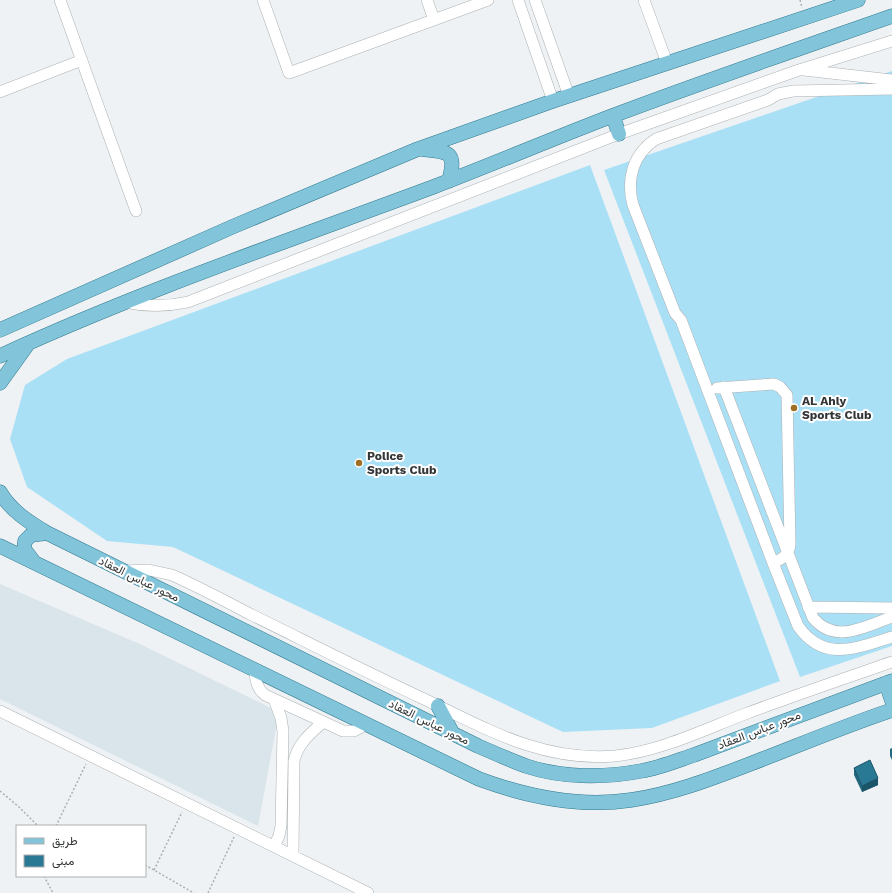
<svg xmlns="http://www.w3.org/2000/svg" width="892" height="893" font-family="'Work Sans',Vazirmatn,sans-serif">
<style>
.built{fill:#d9e5ea}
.garden{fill:#aae0f5}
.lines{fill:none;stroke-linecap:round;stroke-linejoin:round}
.minor-casing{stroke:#adb1b3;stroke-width:12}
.major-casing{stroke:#307990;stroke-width:15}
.path{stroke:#adb0b2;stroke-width:1.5;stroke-dasharray:2 2;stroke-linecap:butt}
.minor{stroke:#fff;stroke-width:11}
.major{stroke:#82c5da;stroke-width:14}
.wall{fill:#24687f}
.shaded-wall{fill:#1d5568}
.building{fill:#2a7994;stroke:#1d5568}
.poi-dot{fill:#9f6f23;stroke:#fff;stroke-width:1.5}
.labels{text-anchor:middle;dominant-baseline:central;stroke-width:4;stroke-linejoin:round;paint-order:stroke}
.poi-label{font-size:12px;font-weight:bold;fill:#333536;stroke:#fff;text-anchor:start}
.street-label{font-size:12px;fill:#333536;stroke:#fff}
</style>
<rect width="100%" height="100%" fill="#eef2f4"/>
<path class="built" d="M0,584L142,645L279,712L258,826L0,699Z"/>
<path class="garden" d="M892,71V646L800,677L604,170Z
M590,165L780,681L652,728L563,732L173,547L107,541L27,487L10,439L25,385L67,359Z"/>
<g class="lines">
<defs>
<path id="minor" d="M60,0L136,211
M263,0L289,73L488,0
M427,0L434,20
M518,0L553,101
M535,0L569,96
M644,0L667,63
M804,70L892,80
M892,89L793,91L778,94L768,100L656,139C633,154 626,179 633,205L675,313L681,320L773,563L798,626C824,663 856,648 892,637
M0,92L82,60
M123,302C146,307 165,307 188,302L619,134L799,70L892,41
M724,387L813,618C836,645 865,626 892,617
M717,388L774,384L780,387L787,395L790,544C789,555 782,559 773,563
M124,571L149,570L172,575C199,587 225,601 252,615C309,643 366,672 424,699C487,729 542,762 615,756C661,751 703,730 745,714C793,696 843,679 892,662
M808,607L892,608
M254,669C256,679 256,688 265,695L343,731H354L367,724
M0,711L368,893
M274,846L279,836L281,826L283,731L281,718L274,699
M293,855L294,761C298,743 310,734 323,722"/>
<path id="major" d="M613,116L619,134
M421,149C448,152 457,150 449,181
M0,330L232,227L418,149L553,101L858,0
M0,356C141,291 288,241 433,187C493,164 552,139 612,116C705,81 798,49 892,16
M0,383L28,344
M0,492C11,511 29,522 47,533L478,746C494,753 510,760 526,766C562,778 604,778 641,771C659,768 676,761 694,755L892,681
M0,546L479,779C528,797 579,808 631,800C672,794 711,779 750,764C797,746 844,726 892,710
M34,562L24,549L25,541L31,535L47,533
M886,683L892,701
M438,706L453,734"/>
</defs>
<use href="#minor" class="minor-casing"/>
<use href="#major" class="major-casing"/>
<path class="path" d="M800,0L802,8
M0,791L19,807L38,826
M56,826L86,764
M145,865L194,893
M154,870L182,812
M44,876L53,893
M208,893L234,837"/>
<use href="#minor" class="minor"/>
<use href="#major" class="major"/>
</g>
<path class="wall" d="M892,748V760L890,756V749Z
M854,768L878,785L862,792L854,775Z"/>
<path class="shaded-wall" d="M878,778V785L862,792V786Z"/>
<path class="building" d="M870,760L878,778L862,786L854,768Z"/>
<g class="poi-dot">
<circle cx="794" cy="408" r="4"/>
<circle cx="359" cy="463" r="4"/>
</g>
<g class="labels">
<g class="poi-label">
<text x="802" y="401">AL Ahly<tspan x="802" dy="14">Sports Club</tspan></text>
<text x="367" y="456">Police<tspan x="367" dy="14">Sports Club</tspan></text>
</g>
<g class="street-label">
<text transform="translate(139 579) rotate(26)">محور عباس العقاد</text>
<text transform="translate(429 722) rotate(26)">محور عباس العقاد</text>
<text transform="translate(759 730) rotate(-21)">محور عباس العقاد</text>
</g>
</g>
<rect x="16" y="825" width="130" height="52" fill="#ffffff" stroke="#adaeaf"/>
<rect x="24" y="838" width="20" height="6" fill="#82c5da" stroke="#adaeaf"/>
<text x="52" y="845" font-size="12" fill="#333536">طريق</text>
<rect x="24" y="855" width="20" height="12" fill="#2a7994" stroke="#adaeaf"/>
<text x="52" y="865" font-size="12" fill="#333536">مبنى</text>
</svg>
